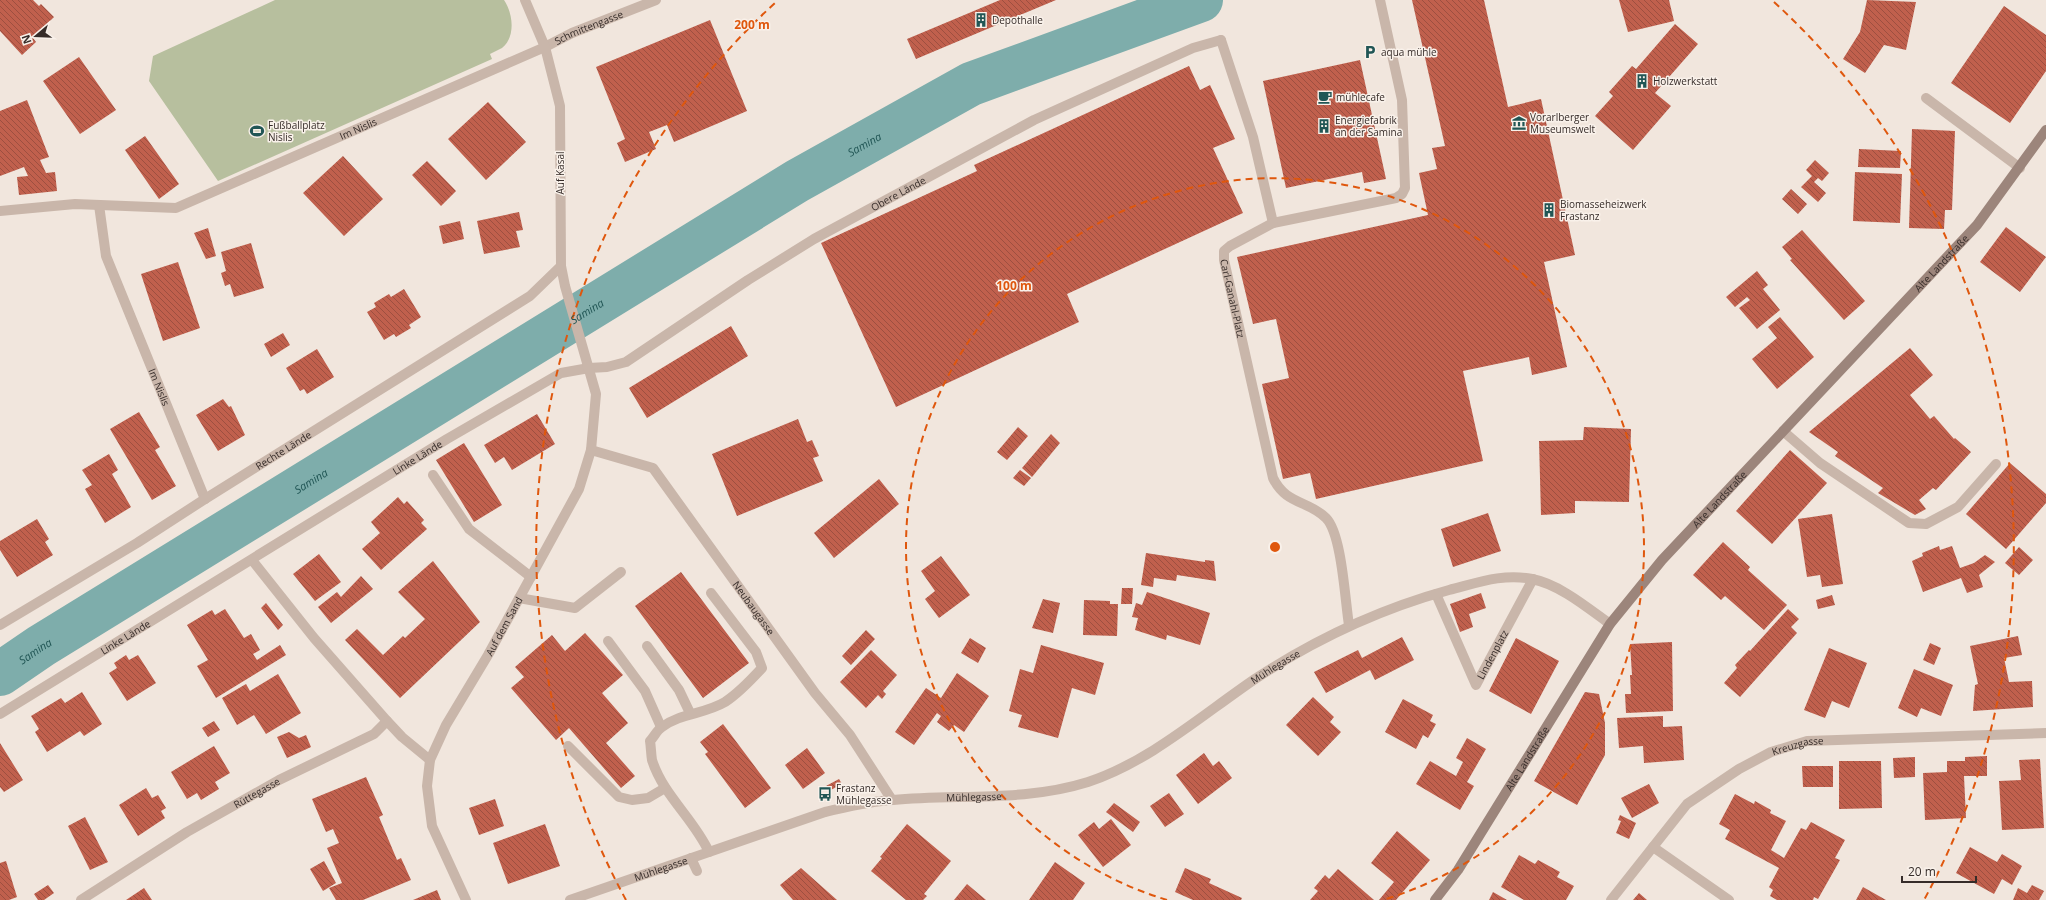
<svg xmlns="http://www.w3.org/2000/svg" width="2046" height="900" font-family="'Open Sans',sans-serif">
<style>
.green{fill:#b7bf9e}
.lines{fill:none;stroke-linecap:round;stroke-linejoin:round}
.river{stroke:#7eadab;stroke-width:44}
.building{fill:url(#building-back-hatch)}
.service{stroke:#c9b6aa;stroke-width:10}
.minor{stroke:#c9b6aa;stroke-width:10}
.secondary{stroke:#9c857b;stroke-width:10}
.ring{fill:none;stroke:#df570d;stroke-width:2;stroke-dasharray:7 5}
.labels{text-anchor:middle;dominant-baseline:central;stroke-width:3;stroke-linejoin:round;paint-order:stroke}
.poi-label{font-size:10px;fill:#362c29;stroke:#f9f1ea;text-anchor:start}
.street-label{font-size:10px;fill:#362c29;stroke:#f9f1ea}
.water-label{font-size:11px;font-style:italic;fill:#215655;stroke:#f9f1ea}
.centre{fill:#df570d;stroke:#f9f1ea;stroke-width:2}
.ring-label{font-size:12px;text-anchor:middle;font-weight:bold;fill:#df570d;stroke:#f9f1ea;stroke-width:3;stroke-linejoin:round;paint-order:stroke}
</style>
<defs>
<pattern id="building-back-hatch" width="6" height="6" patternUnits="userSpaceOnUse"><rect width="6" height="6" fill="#c0604d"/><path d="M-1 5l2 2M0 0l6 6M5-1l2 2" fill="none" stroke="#9d4f40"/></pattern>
</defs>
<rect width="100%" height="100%" fill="#f1e6dd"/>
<path class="green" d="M275,0H504C513,13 516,37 502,48C498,50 494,52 490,54L492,59L218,181L149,81L153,56Z"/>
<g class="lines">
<path class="river" id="s1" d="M0,674L41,646L797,181L971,84L1201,0"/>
</g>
<path class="building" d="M0,0H33L39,6L41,4L54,17L33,38L36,42L22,55L0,31Z
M1000,0H1056L916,59L907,39Z
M1412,0H1484L1508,107L1541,99L1575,255L1544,262L1567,367L1532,375L1529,357L1463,371L1483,461L1316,499L1310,473L1283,479L1262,384L1289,378L1276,319L1253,324L1237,257L1428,215L1419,173L1437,169L1432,148L1445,146Z
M1619,0H1669L1674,21L1628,32Z
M1867,0L1916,2L1906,50L1884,45L1865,73L1843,59L1860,32Z
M2004,6L2046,35V71L2010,123L1951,83Z
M710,20L747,111L674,142L667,125L649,132L656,149L625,162L617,143L625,139L596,67Z
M1675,24L1698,44L1655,93L1671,106L1633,150L1595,116L1613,96L1609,92L1632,66L1636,69Z
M79,57L116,110L80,134L43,81Z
M1360,60L1386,179L1364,183L1362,172L1286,188L1263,81Z
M1189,66L1200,90L1210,85L1235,139L1213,148L1243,213L1067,294L1079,322L896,407L821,243L977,171L974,165Z
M27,100L49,157L40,160L46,173L55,172L57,191L19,195L17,177L28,176L24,167L0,176V111Z
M488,102L526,142L486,180L448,139Z
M1912,129L1955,131L1952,210H1945L1944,229L1909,228Z
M145,136L179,184L159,199L125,150Z
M1859,149L1901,151L1900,168L1858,167Z
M343,156L383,199L344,236L303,193Z
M1815,160L1829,173L1822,181L1818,178L1814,182L1826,193L1818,202L1801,187L1812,176L1806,170Z
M427,161L456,191L441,206L412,175Z
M1855,172L1902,174L1900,223L1853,221Z
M1791,189L1807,204L1798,214L1782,199Z
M519,212L523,230L516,231L520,247L484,254L477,221Z
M460,221L464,239L443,244L439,226Z
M2006,227L2046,257L2020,292L1980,262Z
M208,228L216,256L206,259L194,233Z
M1802,230L1865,301L1844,320L1790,260L1792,259L1782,247Z
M251,243L264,288L234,297L230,284L225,286L221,273L226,271L221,252Z
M178,262L200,328L163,341L141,274Z
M1757,271L1768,285L1763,289L1780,310L1757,329L1739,308L1750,300L1747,297L1735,307L1726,297Z
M404,289L421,317L409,325L411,328L396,337L394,334L384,340L367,312L376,307L374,303L389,294L391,297Z
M1780,317L1814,357L1777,389L1752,359L1777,338L1768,327Z
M731,326L748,356L647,418L629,388Z
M283,333L290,345L271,357L264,344Z
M1910,348L1933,375L1910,395L1930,419L1934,416L1954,439L1955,438L1971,452L1936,490L1933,488L1919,500L1926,509L1915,515L1878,493L1883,488L1835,456L1838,452L1809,432Z
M317,349L334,377L307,394L304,389L300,391L286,368Z
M223,399L229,407L231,406L245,435L218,451L196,415Z
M139,412L160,447L155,450L176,486L152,500L110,429Z
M537,414L555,444L512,470L504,457L495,463L484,445Z
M798,419L807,442L812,440L819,456L813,458L823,481L737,516L712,454Z
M1018,427L1028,436L1007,460L997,452Z
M1584,427L1631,429L1629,502L1575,501V513L1541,515L1539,441L1583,440Z
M1051,434L1060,443L1032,477L1022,468Z
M464,443L502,505L474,522L436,460Z
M1790,450L1827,483L1772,544L1736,511Z
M109,454L118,470L112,474L131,507L105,523L85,489L92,485L82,470Z
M2010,463L2046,494V503L2006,549L1966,514Z
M1020,470L1031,478L1024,486L1013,478Z
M879,479L899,504L834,558L814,533Z
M398,497L404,504L407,501L424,520L421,523L427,529L381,570L362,549L380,533L371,522Z
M1488,513L1501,551L1453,567L1441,529Z
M1832,514L1843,584L1822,587L1820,575L1807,577L1798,519Z
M37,519L49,539L45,542L53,555L17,577L0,550V541Z
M1723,542L1750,567L1748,570L1787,605L1764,630L1725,596L1721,600L1693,575Z
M1939,546L1940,550L1952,546L1960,568L1974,563L1985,555L1995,562L1979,575L1983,587L1967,593L1961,578L1923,592L1912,561L1923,556L1922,553Z
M2019,547L2033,560L2019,575L2005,563Z
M1146,553L1205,562V560L1214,561L1216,581L1177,575L1176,581L1154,578L1153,587L1141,585Z
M319,554L341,582L315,601L293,574Z
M941,556L970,595L939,618L925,599L935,591L921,571Z
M433,561L480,622L400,698L345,640L357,629L383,655L403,636L405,638L425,619L398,592Z
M681,572L749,663L703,698L635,606Z
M361,576L373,589L331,623L318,607L337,592L341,597Z
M1122,588H1133L1132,604H1121Z
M1147,592L1210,613L1200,645L1167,635L1166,640L1135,630L1138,618L1132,617L1136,603L1142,605Z
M1481,593L1486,608L1469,614L1473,627L1460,632L1450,604Z
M1832,595L1835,605L1818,609L1816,600Z
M1043,599L1060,603L1053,633L1032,628Z
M1084,600L1110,601V604H1118L1117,636L1083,635Z
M266,603L283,625L278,630L261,608Z
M225,609L244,638L251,634L260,650L253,654L257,660L280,645L286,655L216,698L197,666L208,660L187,625L212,610L215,615Z
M1788,609L1799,619L1791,627L1797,633L1740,697L1724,683L1737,668L1735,665L1749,650L1750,651Z
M866,630L875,639L851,665L842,656Z
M585,633L623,675L602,693L628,723L606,743L635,776L621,788L569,728L556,740L511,688L524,677L515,667L552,635L565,651Z
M2018,636L2022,655L2004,658L2009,682L2032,681L2033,707L1973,711L1975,685L1978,684L1970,646Z
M1402,637L1414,660L1375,680L1370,670L1326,693L1314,672L1358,650L1362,658Z
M970,638L986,648L978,663L961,653Z
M1516,638L1559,661L1531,714L1489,691Z
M1672,642L1673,711L1626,713L1625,694H1631L1630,675H1632L1630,644Z
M1930,643L1941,648L1934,665L1923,660Z
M1041,645L1104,663L1095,695L1072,688L1058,738L1018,727L1022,715L1009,711L1020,669L1033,673Z
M1829,648L1867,663L1849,708L1832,701L1825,718L1804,710Z
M871,650L897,675L883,691L886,694L882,699L878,695L866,708L840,682Z
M126,655L129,660L138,655L156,683L127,701L109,673L117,668L114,663Z
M1914,669L1953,685L1941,716L1921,708L1917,717L1898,708Z
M957,673L989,696L964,732L954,725L949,731L937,722L941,716L937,713L914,745L895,732L926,688L941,698Z
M278,674L301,713L266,734L254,715L237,725L222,698L246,684L250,691Z
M82,692L102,724L84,736L80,731L47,752L35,732L39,729L31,716L61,698L65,703Z
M1585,692L1599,694L1605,723V755L1577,805L1534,781Z
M1313,697L1334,717L1330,722L1341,732L1318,756L1286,725Z
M1403,699L1433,715L1430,721L1436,724L1428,738L1423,735L1416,749L1385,732Z
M1663,716V727L1682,726L1684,760L1644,763L1643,746L1619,748L1617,718Z
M214,721L220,730L208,737L202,728Z
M723,724L771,788L745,808L705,754L708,752L700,742Z
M289,732L299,738L306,735L311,747L287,758L277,737Z
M1467,738L1486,749L1467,782L1474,786L1460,810L1416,784L1430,761L1456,776L1463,762L1456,758Z
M0,743L23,780L4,792L0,787Z
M214,746L230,773L215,782L219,789L201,800L197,793L187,799L171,772Z
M807,748L825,773L803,789L785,765Z
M1204,753L1213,766L1219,761L1232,778L1198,804L1176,775Z
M1987,756V776H1964L1966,818L1925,820L1923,773L1947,772V761H1965V757Z
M1915,757V777L1894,778L1893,758Z
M2040,759L2044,828L2002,830L1999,781L2021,780L2019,760Z
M1839,761H1881L1882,808L1839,809Z
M1802,766H1833V787H1803Z
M366,777L383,815L379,817L397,860L401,858L411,880L363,900H336L329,888L342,883L327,848L339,843L333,829L326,832L312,799Z
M839,779L842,784L829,791L826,786Z
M1649,784L1659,803L1632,818L1621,798Z
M146,788L152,798L158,795L166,808L161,811L165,818L138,836L119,805Z
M1169,793L1184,814L1165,827L1150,806Z
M1735,794L1754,804L1755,801L1771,810L1770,813L1786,821L1771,850L1784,858L1801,828L1806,830L1811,822L1845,840L1835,858L1840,860L1818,899L1814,897L1813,900H1777L1770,896L1773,890L1769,887L1779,868L1725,839L1730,830L1719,824Z
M495,799L504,826L479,835L469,808Z
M1114,803L1140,822L1133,832L1106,812Z
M1620,815L1636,823L1629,839L1616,833L1621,821L1618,820Z
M85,817L108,862L90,870L68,826Z
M1111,819L1131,845L1103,867L1078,835L1094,822L1099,829Z
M545,824L560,866L508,884L493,843Z
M907,824L951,861L924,894L927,896L923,900H906L871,871L882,858L880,857Z
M1397,831L1430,860L1396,900H1379L1394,882L1371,863Z
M1970,847L1997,862L2002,854L2022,866L2012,885L2002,879L1994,894L1956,873Z
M1519,855L1535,864L1538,860L1560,872L1557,877L1574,886L1566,900H1524L1501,887Z
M6,861L17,897L9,900H0V863Z
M324,861L336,883L323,891L310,869Z
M1055,862L1085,883L1073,900H1029Z
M801,868L837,900H793L780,885Z
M1185,868L1211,879L1209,883L1242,898L1241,900H1193L1175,892Z
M1338,869L1374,900H1310L1318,891L1314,888L1325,875L1329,879Z
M967,884L986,900H954Z
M48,885L54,893L44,900H38L34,894Z
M2032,885L2044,891L2039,900H2013L2018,888L2027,893Z
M1863,887L1886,900H1856Z
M144,888L152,900H126Z
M437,890L441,900H413Z
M1493,892L1507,900H1489Z
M1639,893L1647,900H1633Z"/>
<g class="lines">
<g class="service">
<path d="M1221,40L1253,137L1273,223L1396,198L1402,194L1405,188L1402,100L1380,0"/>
<path d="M1926,98L2020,168"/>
<path d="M1783,431L1820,463L1909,523L1926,524L1958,507L1996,464"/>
<path d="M433,475L469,529L531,577"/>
<path id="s2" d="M1436,594L1476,685L1533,579"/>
<path d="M519,598L575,608L621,572"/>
<path d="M608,641L645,691L661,727"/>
<path d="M647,646L679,690L690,713"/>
<path d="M568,746L619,797L632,800L648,798L665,788"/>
<path d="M1653,847L1729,900"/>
<path d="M709,852C694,819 663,795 652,760C651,754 651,747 650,741C654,737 657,730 662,727C681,713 705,714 725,702C739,693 751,680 762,668L756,652L711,593"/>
<path d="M691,858L697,871"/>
</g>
<g class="minor">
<path id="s3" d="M99,205L106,256L205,499"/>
<path id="s4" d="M0,211L75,204L176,208L545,47L572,33L656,0"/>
<path id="s5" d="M1273,223L1230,246L1224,251V260L1273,478C1286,505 1308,500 1326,518C1342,534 1345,601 1349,625"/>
<path id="s6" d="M591,450L653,468L815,693L850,735L892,800"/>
<path d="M252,560L314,638L387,721"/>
<path id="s7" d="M0,625L137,543L205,499L530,296L561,266"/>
<path id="s8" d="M0,714L447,439L561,373L589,368L607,367L626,362L748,280L814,239L1034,120L1193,48L1221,40"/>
<path id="s9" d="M81,900L187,832L279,780L374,734L387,721L402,737L430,760"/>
<path id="s10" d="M466,900L432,826L427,786L430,760L446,725L488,655L579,489L591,450L596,394L565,286L561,266L560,106L545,47L525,0"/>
<path id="s11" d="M570,900L825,812C847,807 870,801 893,800C958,794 1025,802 1088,782C1149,762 1202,715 1255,679C1314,640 1380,609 1449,590C1477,583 1503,573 1532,579C1559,584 1588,608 1610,624"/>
<path id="s12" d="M1611,900L1687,804L1739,769L1771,752L1807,741L2046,733"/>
</g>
<path class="secondary" id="s13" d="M1435,900L1458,870L1610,624L1662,560L1977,225L2046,130"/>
</g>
<g class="ring">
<path d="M1167 900A369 369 0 1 1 1383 900"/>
<path d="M626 900A739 739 0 0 1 776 2M1774 2A739 739 0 0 1 1924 900"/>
</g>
<defs>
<symbol id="building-bare" viewBox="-9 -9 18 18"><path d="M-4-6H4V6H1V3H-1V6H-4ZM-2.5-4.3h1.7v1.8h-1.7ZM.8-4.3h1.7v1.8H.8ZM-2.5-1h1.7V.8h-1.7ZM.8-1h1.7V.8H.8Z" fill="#215655" stroke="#f9f1ea" stroke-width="2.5" paint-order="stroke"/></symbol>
<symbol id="parking-bare" viewBox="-9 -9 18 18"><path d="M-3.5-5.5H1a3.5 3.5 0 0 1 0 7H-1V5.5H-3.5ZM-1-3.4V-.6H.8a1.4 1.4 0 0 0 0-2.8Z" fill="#215655" stroke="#f9f1ea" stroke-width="2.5" paint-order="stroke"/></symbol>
<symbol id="cafe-bare" viewBox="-9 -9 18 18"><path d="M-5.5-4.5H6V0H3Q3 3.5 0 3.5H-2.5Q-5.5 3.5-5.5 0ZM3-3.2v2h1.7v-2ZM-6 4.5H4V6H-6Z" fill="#215655" stroke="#f9f1ea" stroke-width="2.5" paint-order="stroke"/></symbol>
<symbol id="museum-bare" viewBox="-9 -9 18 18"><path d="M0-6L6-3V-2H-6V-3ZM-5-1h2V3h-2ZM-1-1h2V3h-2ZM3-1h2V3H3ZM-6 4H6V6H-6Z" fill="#215655" stroke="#f9f1ea" stroke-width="2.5" paint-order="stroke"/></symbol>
<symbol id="stadium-bare" viewBox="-9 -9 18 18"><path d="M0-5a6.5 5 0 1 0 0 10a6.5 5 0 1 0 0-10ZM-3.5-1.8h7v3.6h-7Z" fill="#215655" stroke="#f9f1ea" stroke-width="2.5" paint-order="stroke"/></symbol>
<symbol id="bus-bare" viewBox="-9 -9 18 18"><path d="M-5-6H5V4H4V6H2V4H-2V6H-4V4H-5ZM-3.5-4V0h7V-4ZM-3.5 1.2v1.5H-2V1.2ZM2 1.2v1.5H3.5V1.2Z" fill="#215655" stroke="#f9f1ea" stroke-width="2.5" paint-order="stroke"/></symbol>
</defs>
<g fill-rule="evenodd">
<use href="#building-bare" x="971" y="10" width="20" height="20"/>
<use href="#parking-bare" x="1360" y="42" width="20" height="20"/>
<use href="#building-bare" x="1632" y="71" width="20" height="20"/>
<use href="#cafe-bare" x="1315" y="87" width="20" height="20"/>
<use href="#museum-bare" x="1509" y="113" width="20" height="20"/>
<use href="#building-bare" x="1314" y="116" width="20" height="20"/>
<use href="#stadium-bare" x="247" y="121" width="20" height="20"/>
<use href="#building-bare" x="1539" y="200" width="20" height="20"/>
<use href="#bus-bare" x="815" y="784" width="20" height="20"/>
</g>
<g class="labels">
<g class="poi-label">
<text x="992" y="20">Depothalle</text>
<text x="1381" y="52">aqua mühle</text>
<text x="1653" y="81">Holzwerkstatt</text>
<text x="1336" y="97">mühlecafe</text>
<text x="1530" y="117">Vorarlberger<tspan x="1530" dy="12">Museumswelt</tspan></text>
<text x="1335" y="120">Energiefabrik<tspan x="1335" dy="12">an der Samina</tspan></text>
<text x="268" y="125">Fußballplatz<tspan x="268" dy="12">Nislis</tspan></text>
<text x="1560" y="204">Biomasseheizwerk<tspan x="1560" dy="12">Frastanz</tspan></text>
<text x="836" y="788">Frastanz<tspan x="836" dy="12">Mühlegasse</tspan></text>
</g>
<g class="street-label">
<text stroke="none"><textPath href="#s4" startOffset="627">Schmittengasse</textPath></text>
<text stroke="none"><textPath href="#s4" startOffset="375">Im Nislis</textPath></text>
<text transform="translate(560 173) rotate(-90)">Auf Kasal</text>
<text stroke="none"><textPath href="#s8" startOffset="1043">Obere Lände</textPath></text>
<text stroke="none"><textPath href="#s13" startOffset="817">Alte Landstraße</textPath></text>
<text stroke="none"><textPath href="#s5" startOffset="105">Carl-Ganahl-Platz</textPath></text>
<text stroke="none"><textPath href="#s3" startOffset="193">Im Nislis</textPath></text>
<text stroke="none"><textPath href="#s7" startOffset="333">Rechte Lände</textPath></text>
<text stroke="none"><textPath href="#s8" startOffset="490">Linke Lände</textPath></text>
<text stroke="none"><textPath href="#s13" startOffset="493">Alte Landstraße</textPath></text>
<text stroke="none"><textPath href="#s6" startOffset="237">Neubaugasse</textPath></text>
<text stroke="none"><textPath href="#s10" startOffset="301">Auf dem Sand</textPath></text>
<text stroke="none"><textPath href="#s8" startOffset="147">Linke Lände</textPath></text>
<text stroke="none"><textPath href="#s2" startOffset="134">Lindenplatz</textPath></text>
<text stroke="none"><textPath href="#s11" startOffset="756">Mühlegasse</textPath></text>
<text stroke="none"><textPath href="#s12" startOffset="249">Kreuzgasse</textPath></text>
<text stroke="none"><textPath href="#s13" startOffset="169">Alte Landstraße</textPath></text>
<text stroke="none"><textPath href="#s9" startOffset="206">Rüttegasse</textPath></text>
<text stroke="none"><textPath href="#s11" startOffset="420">Mühlegasse</textPath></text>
<text stroke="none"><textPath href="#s11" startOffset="96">Mühlegasse</textPath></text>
</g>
<g class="water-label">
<text stroke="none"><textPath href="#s1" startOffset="1014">Samina</textPath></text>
<text stroke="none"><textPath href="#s1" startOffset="690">Samina</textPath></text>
<text stroke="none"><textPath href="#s1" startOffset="366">Samina</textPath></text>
<text stroke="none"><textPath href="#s1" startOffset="42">Samina</textPath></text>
</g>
</g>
<circle cx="1275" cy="547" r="6" class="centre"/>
<g class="ring-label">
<text x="752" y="29">200 m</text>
<text x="1014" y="290">100 m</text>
</g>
<g transform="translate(36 36) rotate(251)" stroke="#f9f1ea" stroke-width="3" paint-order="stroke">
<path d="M0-3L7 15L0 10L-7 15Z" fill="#362c29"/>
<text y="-6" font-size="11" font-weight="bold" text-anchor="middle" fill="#362c29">N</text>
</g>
<path d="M1902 876v6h74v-6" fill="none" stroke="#362c29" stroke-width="2"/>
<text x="1908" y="876" font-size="12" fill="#362c29" stroke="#f9f1ea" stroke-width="3" paint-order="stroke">20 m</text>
</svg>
